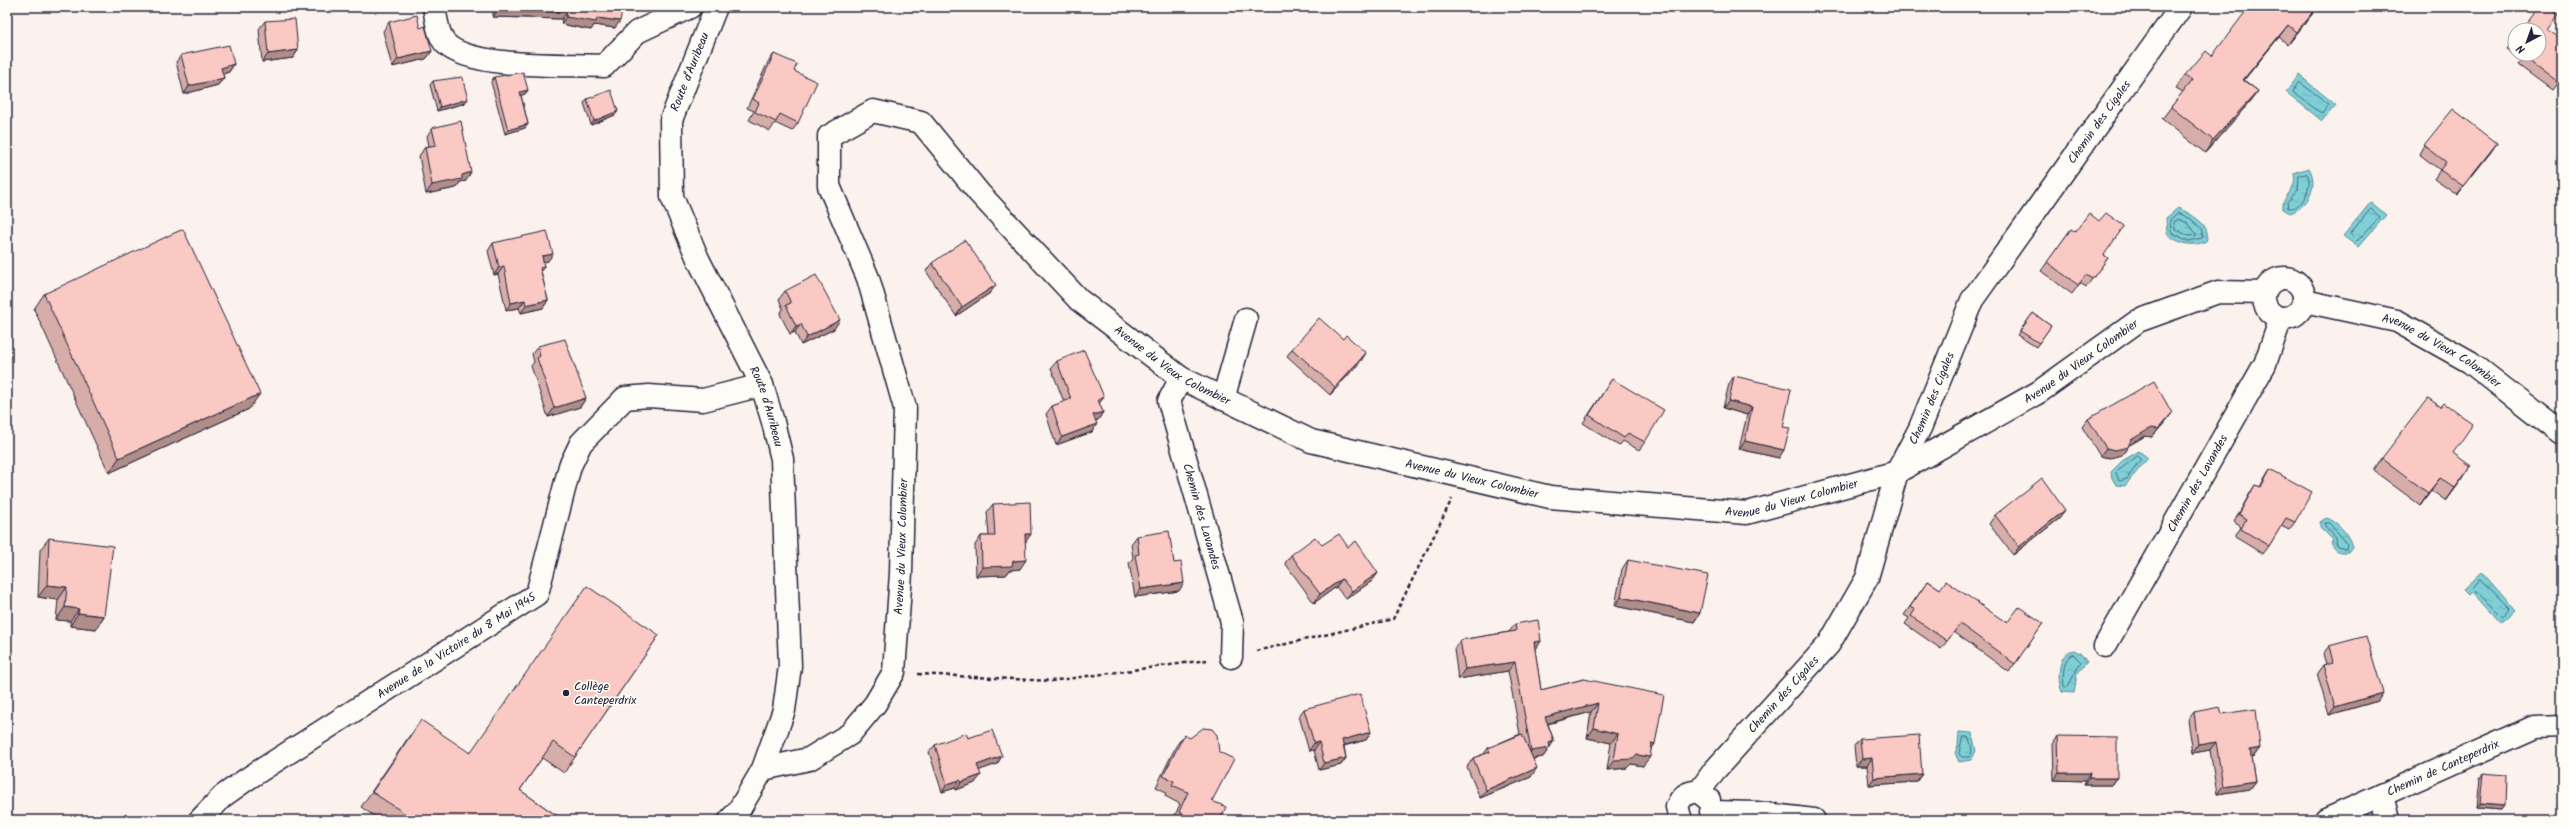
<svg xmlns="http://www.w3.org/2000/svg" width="2569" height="827" font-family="Kalam,sans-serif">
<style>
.water{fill:url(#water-ripples);stroke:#598a98}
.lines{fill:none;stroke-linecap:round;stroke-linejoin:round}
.shore{stroke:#476779;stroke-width:1}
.minor-casing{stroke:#22223b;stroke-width:25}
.path{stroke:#22223b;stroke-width:2.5;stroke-dasharray:4 3;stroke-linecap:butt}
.minor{stroke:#fdfcf7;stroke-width:22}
.wall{fill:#d7ada9;stroke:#22223b}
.shaded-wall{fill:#af8d89;stroke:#22223b}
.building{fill:#fac9c4;stroke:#22223b}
.poi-dot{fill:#22223b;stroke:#fdfcf7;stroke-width:1.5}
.labels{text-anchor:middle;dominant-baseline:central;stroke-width:3.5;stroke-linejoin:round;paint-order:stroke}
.street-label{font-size:12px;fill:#22223b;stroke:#fdfcf7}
.poi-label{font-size:12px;fill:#22223b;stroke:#fdfcf7;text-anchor:start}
</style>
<defs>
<pattern id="water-ripples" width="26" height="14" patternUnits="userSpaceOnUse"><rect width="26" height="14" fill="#7ecfd6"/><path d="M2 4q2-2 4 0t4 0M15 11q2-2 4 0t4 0" fill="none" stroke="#6db1b9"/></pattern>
</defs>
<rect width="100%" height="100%" fill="#fcf2ed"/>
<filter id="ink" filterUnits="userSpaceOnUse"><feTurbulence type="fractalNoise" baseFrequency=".025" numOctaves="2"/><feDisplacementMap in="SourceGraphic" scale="8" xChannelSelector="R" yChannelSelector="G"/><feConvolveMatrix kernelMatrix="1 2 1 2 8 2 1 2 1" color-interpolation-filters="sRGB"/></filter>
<g filter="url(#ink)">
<path class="water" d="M2299,75L2336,105L2322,121L2286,92Z
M2309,168C2319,185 2309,207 2290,213L2283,209C2281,194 2298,192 2294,173Z
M2371,202L2386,215L2358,247L2343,236Z
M2178,208C2191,214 2213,225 2206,241C2191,248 2179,243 2167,234L2166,218Z
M2139,451L2148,458L2125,486L2116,485L2112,478L2111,472L2122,461Z
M2326,518C2337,520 2350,536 2352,547L2348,552C2339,553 2335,551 2331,543L2333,540L2320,527V522Z
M2482,572L2515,610L2500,623L2472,592L2468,595L2463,590Z
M2074,650L2080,653L2087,662L2077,674L2074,693L2062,692C2057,680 2057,653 2074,650Z
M1959,732L1972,733L1976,751L1971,760L1959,762L1955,753L1958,745Z"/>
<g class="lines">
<path class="shore" d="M2299,82L2329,104L2322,114L2293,92Z
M2307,174C2314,185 2303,210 2288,208L2287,202L2298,190L2299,176Z
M2371,209L2380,217L2357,241L2350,234Z
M2178,213L2191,219L2203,230L2202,238L2188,241L2171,232L2170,220Z
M2178,219L2188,223L2197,235L2189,236L2175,229L2174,223Z
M2138,456L2141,459L2127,479L2119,481L2116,473Z
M2325,523H2329L2347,543L2346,548L2337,546L2336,538L2325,526Z
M2481,579L2509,608L2502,617L2473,588Z
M2073,654L2081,662L2067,688L2064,686C2063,676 2062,658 2073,654Z
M1963,737H1968C1971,743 1974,752 1969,757H1962L1959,754Z"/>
<defs>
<g id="minor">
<path d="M434,7C436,18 438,36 446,44C471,69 568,64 604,66L637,32L690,7"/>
<path id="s1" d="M716,7L671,120L672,197L698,259L762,385L773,422L782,459L790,666L784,710L763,769L739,810L730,820"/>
<circle cx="2284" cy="298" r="20"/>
<path id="s2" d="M2304,301L2397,321L2470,362L2562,434"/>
<path id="s3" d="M1181,378L1169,401L1232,622L1231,657"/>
<path d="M1223,399L1246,319"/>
<path id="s4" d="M2105,646L2265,364L2281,318"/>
<path id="s5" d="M763,769L809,759L850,734L875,704L894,672L901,573L905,408L868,278L829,186V136L873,111L921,122L979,193L1079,300L1181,378L1311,441L1550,497L1747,513L1897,472L2039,392L2138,321L2218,292L2264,293"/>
<path id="s6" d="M1699,792L1714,771L1829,644L1867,578L1897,472L1920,428L1972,300L2181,7"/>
<path d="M2382,795L2388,820"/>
<path d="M1711,812L1757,813L1814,820"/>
<path id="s7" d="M200,820L223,796L247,779L537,594L570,466L581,443L625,398L649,396L703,400L762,385"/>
<path d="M1681,820L1677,807C1681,796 1687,791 1699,792L1709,800"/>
<path id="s8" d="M2326,820L2534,727L2562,726"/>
</g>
</defs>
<use href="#minor" class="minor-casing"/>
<path class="path" d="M1256,651L1393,619L1452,499
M918,674L1051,681L1207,660"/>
<use href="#minor" class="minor"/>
</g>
<path class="wall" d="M493,7H623L615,28L594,25L591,30L561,24L562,19L493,17Z
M2313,13L2288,45L2279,37L2244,80L2258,91L2249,103L2205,153L2162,119L2171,107L2183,92L2176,88L2185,75L2212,56Z
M265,21L298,50L293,58L262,62L259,29Z
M389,22L420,28L432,51L426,59L392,67L383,31Z
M2548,30L2562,77L2552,90L2518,65L2522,60L2507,49L2515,38V54H2539Z
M774,54L794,71L798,123L792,131L775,123L770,131L749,120L754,111L747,108L768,62Z
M181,55L234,64L229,72L223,74L224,78L218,85L184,94L176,62Z
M494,77L528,90L525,94L521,95L528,124L525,128L505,134L491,82Z
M433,81L465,103L437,111L430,85Z
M587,99L618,111L615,115L591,125L584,103Z
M432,128L466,181L460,182L456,188L426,194L419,156L425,147L429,146L427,136Z
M2497,143L2457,195L2434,179L2440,170L2419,154L2424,145Z
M2071,229L2104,255L2108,258L2086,287L2080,283L2072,294L2041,271Z
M493,243L548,261L543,262L544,267L541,271L548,300L543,308L521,313L519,308L506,310L498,274L494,275L488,251Z
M932,263L990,293L956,316L926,271Z
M785,291L834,329L801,345L795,332L790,334L780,314L783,309L779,299Z
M44,294L249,409L109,473L34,309Z
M2033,313L2051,326L2036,347L2017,335Z
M538,346L586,398L580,407L548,417L531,366L534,362L532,354Z
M1292,349L1361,361L1330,395L1287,356Z
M1057,361L1104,397L1099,403L1103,412L1098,420L1095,421L1092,432L1056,445L1046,414L1052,406L1064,402L1051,368Z
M1734,376L1783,427L1779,458L1739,449L1747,415L1723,408L1729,384Z
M1612,379L1645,442L1639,450L1623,441L1619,446L1583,423Z
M2172,413L2166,421L2152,437L2145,436L2128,446L2122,455L2110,458L2100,456L2082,427L2088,419Z
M2453,453L2463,478L2446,501L2431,490L2420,505L2374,471L2382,458Z
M2270,469L2295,522L2289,530L2281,526L2269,546L2263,554L2235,537L2241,527L2234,522L2250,493L2255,485L2260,487L2265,477Z
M993,504L1031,534L1025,542L1020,569L1010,570L1006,575L976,576L975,545L981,536H989L987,512Z
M1995,515L2060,518L2013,555L1989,524Z
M1137,536L1179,591L1135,597L1129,563L1133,558L1131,544Z
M49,538L104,616L96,629L70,626V621L56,620L58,600L38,597L40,550Z
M1322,545L1348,547L1378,573L1372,581L1346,599L1336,587L1314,603L1285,563L1291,555Z
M1628,560L1700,613L1694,622L1615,606L1622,569Z
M1928,581L1940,589L2007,623H2043L2009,672L1954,632L1941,649L1905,624L1909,618L1904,615Z
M1515,624L1541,641L1535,650L1541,690L1584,679L1655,744L1651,749L1643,766L1631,764L1627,768L1607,770L1611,743L1587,738L1591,712L1548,724L1554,741L1543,757L1533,759L1531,777L1480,798L1467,767L1473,758L1484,754L1488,748L1520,734L1508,671L1458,679L1454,649L1460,640L1509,632Z
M659,635L564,773L542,758L520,790L563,820H380L361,807L410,735L470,753Z
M2329,646L2378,701L2329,715L2317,673L2323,665L2326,664L2323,654Z
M1304,709L1371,732L1366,740L1344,746L1346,758L1341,765L1319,770L1314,750L1309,751L1299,716Z
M2194,712L2222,714L2260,748L2254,756L2251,757L2255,781L2249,789L2217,794L2210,750L2193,753L2188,720Z
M1184,735L1212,801L1220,820H1173L1180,804L1165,796L1166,792L1156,787L1176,746Z
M2058,736L2117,778L2112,785H2084L2085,781L2054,780L2053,744Z
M968,738L1002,756L997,764L979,770L975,783L956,790L955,788L942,792L929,752L935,745Z
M1860,739L1922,774L1916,782L1869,785L1867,766H1856L1854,746Z
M2483,773L2502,810L2477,808L2480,777Z"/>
<path class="shaded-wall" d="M2317,7L2313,13L2288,45L2296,32Z
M498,9L567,12L562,19L493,17Z
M566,17L597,18L620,21L615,28L594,25L591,30L561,24Z
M2288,25L2279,37L2234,92L2243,80Z
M298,50L293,58L262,62L268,54Z
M432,51L426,59L392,67L398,59Z
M234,64L229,72L216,76L221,68Z
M224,78L218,85L184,94L189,86Z
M528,90L525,94L517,97L520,92Z
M2258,91L2249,103L2205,153L2213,140Z
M468,99L465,103L437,111L440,107Z
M618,111L615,115L591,125L594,121Z
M528,124L525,128L505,134L508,130Z
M2497,143L2491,152L2457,195L2463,186Z
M471,172L466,181L460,182L456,188L426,194L432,185Z
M553,254L548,261L536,264L542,256Z
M504,266L498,274L494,275L499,267Z
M996,285L990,293L956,316L962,307Z
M525,300L519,308L506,310L511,303Z
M548,300L543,308L521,313L526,305Z
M840,320L834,329L801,345L807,337Z
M801,324L795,332L790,334L796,326Z
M1366,353L1361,361L1330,395L1335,387Z
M260,394L249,409L109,473L119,458Z
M1104,397L1098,405V400Z
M586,398L580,407L548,417L554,408Z
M1729,401L1752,407L1747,415L1723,408Z
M1103,412L1098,420L1087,423L1093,415Z
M2172,413L2166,421L2152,437L2145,436L2126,447H2128L2122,455L2110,458L2100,456L2106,448Z
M1097,424L1092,432L1056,445L1062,437Z
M1745,441L1784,450L1779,458L1739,449Z
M2471,466L2463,478L2446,501L2455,488Z
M2440,478L2431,490L2420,505L2428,493Z
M2065,510L2060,518L2013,555L2019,547Z
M1025,534H1031L1025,543Z
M1026,560L1020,569L1010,570L1006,575L976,576L982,567L1013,561Z
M1378,573L1372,581L1346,599L1352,591Z
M1342,579L1336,587L1314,603L1320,594Z
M1184,583L1179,591L1135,597L1141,589Z
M47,585L67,587L58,600L38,597Z
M1621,597L1700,613L1694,622L1615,606Z
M65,607L79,609L70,621L56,620Z
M78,613L104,616L96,629L70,626Z
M1541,641L1535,651L1534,642Z
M1515,662L1508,671L1458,679L1465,669Z
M2383,693L2378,701L2329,715L2335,707Z
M1598,703L1591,712L1538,726L1545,717Z
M1594,728L1618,734L1611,743L1587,738Z
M1371,732L1366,740L1337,747L1342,740Z
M1554,741L1543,757L1525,760L1531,751Z
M1319,742L1314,750L1309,751L1314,743Z
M2216,742L2210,750L2193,753L2198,745Z
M1652,743L1655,744L1649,753Z
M2260,748L2254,756L2244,758L2250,750Z
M1637,755L1650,757L1643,766L1631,764L1627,768L1607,770L1614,760Z
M1002,756L997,764L972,773L977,765Z
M1346,758L1341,765L1319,770L1324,763Z
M1872,758L1867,766H1856L1862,759Z
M1537,768L1531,777L1480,798L1486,790Z
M2059,773H2090L2085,781L2054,780Z
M1922,774L1916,782L1869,785L1874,778Z
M981,775L975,783L956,790L962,782Z
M2089,778H2117L2112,785H2084Z
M960,780L955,788L942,792L947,784Z
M2255,781L2249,789L2217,794L2223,786Z
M2480,804L2505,806L2502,810L2477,808Z"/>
<path class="building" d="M498,7H623L620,21L597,18L596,22L566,17L567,12L498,9Z
M2249,7H2317L2296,32L2288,25L2243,80L2258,91L2213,140L2171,107L2192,80L2185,75L2206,51L2212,56Z
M2538,7H2550L2559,14L2548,30L2562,40V77L2558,83L2524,57L2526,54H2539V30H2521Z
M417,15L420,28L425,26L432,51L398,59L389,22Z
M295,19L298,50L268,54L265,21Z
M229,45L234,64L221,68L224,78L189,86L181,55Z
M774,54L797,64L794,71L817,82L798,123L780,114L776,122L755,112L759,103L753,99Z
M523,72L528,90L520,92L528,124L508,130L494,77Z
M462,77L468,99L440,107L433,81Z
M611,90L618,111L594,121L587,99Z
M2453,109L2497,143L2463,186L2440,170L2446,162L2424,145Z
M461,121L471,172L462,175V179L432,185L425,147L436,145L432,128Z
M2089,213L2099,221L2106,213L2124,226L2104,255L2108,258L2092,279L2086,275L2078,285L2047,262L2071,229L2075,232Z
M183,229L260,394L119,458L44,294Z
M547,231L553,254L542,256L544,267L540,268L548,300L526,305L525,300L511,303L504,266L499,267L493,243Z
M965,240L996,285L962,307L932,263Z
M816,275L840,320L807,337L801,324L796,326L786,305L791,303L785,291Z
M2033,313L2051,326L2039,343L2020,331Z
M1319,318L1343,339L1346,335L1366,353L1335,387L1292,349Z
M565,339L586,398L554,408L537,358L540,356L538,346Z
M1084,350L1104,397L1098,400L1103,412L1093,415L1097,424L1062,437L1052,406L1071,399L1057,361Z
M1734,376L1791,389L1783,427L1790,428L1784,450L1745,441L1752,407L1729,401Z
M1612,379L1664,410L1645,442L1628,433L1624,438L1589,415Z
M2154,381L2172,413L2158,429L2151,428L2131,440L2128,447L2115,450L2106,448L2088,419Z
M2428,398L2441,407L2444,403L2473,424L2453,453L2471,466L2455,488L2440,478L2428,493L2382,458Z
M2270,469L2312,492L2295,522L2286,518L2269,546L2241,529L2246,519L2239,514L2255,485L2261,487Z
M2042,478L2065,510L2019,547L1995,515Z
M1030,502L1031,534H1025L1026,560L1013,561L1012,566L982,567L981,536H995L993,504Z
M1169,531L1174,563L1181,562L1184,583L1141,589L1135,555L1139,554L1137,536Z
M1339,534L1348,547L1356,541L1378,573L1352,591L1342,579L1320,594L1291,555L1315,537L1322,545Z
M49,538L113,546L104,616L78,613L79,609L65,607L67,587L47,585Z
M1628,560L1708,575L1700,613L1621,597Z
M1928,581L1940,589L1946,581L2007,623L2019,607L2043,623L2015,664L1960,624L1947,641L1911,616L1915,610L1910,607Z
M587,586L659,635L575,757L553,742L520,790L563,820H415L372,792L421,720L470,753Z
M1538,620L1541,641L1534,642L1541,690L1584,679L1664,695L1655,744L1652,743L1650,757L1637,755L1633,759L1614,760L1618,734L1594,728L1598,703L1545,717L1554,741L1549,743L1550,748L1531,751L1515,662L1465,669L1460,640L1516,631L1515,624Z
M2366,636L2383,693L2335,707L2323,665L2333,662L2329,646Z
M1360,694L1371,732L1342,740L1346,758L1324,763L1319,742L1314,743L1304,709Z
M2220,707L2222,714L2256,709L2260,748L2250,750L2255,781L2223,786L2216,742L2198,745L2194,712Z
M1203,728L1212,729L1217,735L1219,752L1234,759L1212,801L1226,807L1220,820H1195L1179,812L1188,792L1172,785L1174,781L1163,776L1184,735L1190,738Z
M992,730L1002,756L977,765L981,775L962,782L960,780L947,784L935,745L966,733L968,738Z
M1522,734L1537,768L1486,790L1473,758L1490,752L1488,748Z
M1919,735L1922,774L1874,778L1872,758L1862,759L1860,739Z
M2058,736L2117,737V778H2089L2090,773H2059Z
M2483,773L2506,775L2505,806L2480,804Z"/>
</g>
<circle class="poi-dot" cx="566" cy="693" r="4"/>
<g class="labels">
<g class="street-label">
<text transform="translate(690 72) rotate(-68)">Route d'Auribeau</text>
<text stroke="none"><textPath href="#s6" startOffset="790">Chemin des Cigales</textPath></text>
<text stroke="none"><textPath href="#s2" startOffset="148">Avenue du Vieux Colombier</textPath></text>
<text stroke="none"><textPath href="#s5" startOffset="2145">Avenue du Vieux Colombier</textPath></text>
<text stroke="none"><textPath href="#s5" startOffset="1173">Avenue du Vieux Colombier</textPath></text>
<text stroke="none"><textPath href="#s6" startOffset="465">Chemin des Cigales</textPath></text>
<text stroke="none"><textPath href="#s1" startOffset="429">Route d'Auribeau</textPath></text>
<text stroke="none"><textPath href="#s5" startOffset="1497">Avenue du Vieux Colombier</textPath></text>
<text stroke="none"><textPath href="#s4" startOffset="187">Chemin des Lavandes</textPath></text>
<text stroke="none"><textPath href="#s5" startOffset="1821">Avenue du Vieux Colombier</textPath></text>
<text stroke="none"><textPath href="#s3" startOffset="146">Chemin des Lavandes</textPath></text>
<text stroke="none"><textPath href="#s5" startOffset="297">Avenue du Vieux Colombier</textPath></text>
<text stroke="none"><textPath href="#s7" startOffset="311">Avenue de la Victoire du 8 Mai 1945</textPath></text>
<text stroke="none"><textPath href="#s6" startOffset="129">Chemin des Cigales</textPath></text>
<text stroke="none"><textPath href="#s8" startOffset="128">Chemin de Canteperdrix</textPath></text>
</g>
<g class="poi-label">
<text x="574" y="686">Collège<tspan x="574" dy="14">Canteperdrix</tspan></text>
</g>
</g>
<rect width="2569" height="827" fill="none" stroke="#fdfcf7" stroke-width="24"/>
<rect x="12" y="12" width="2545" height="803" fill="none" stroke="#22223b" stroke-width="1.5" filter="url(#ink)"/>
<g transform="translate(2527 42) rotate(221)"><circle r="19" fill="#fdfcf7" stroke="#a5a5ac"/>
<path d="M0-3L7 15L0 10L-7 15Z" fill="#22223b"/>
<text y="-6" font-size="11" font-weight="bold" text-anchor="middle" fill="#22223b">N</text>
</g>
</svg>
